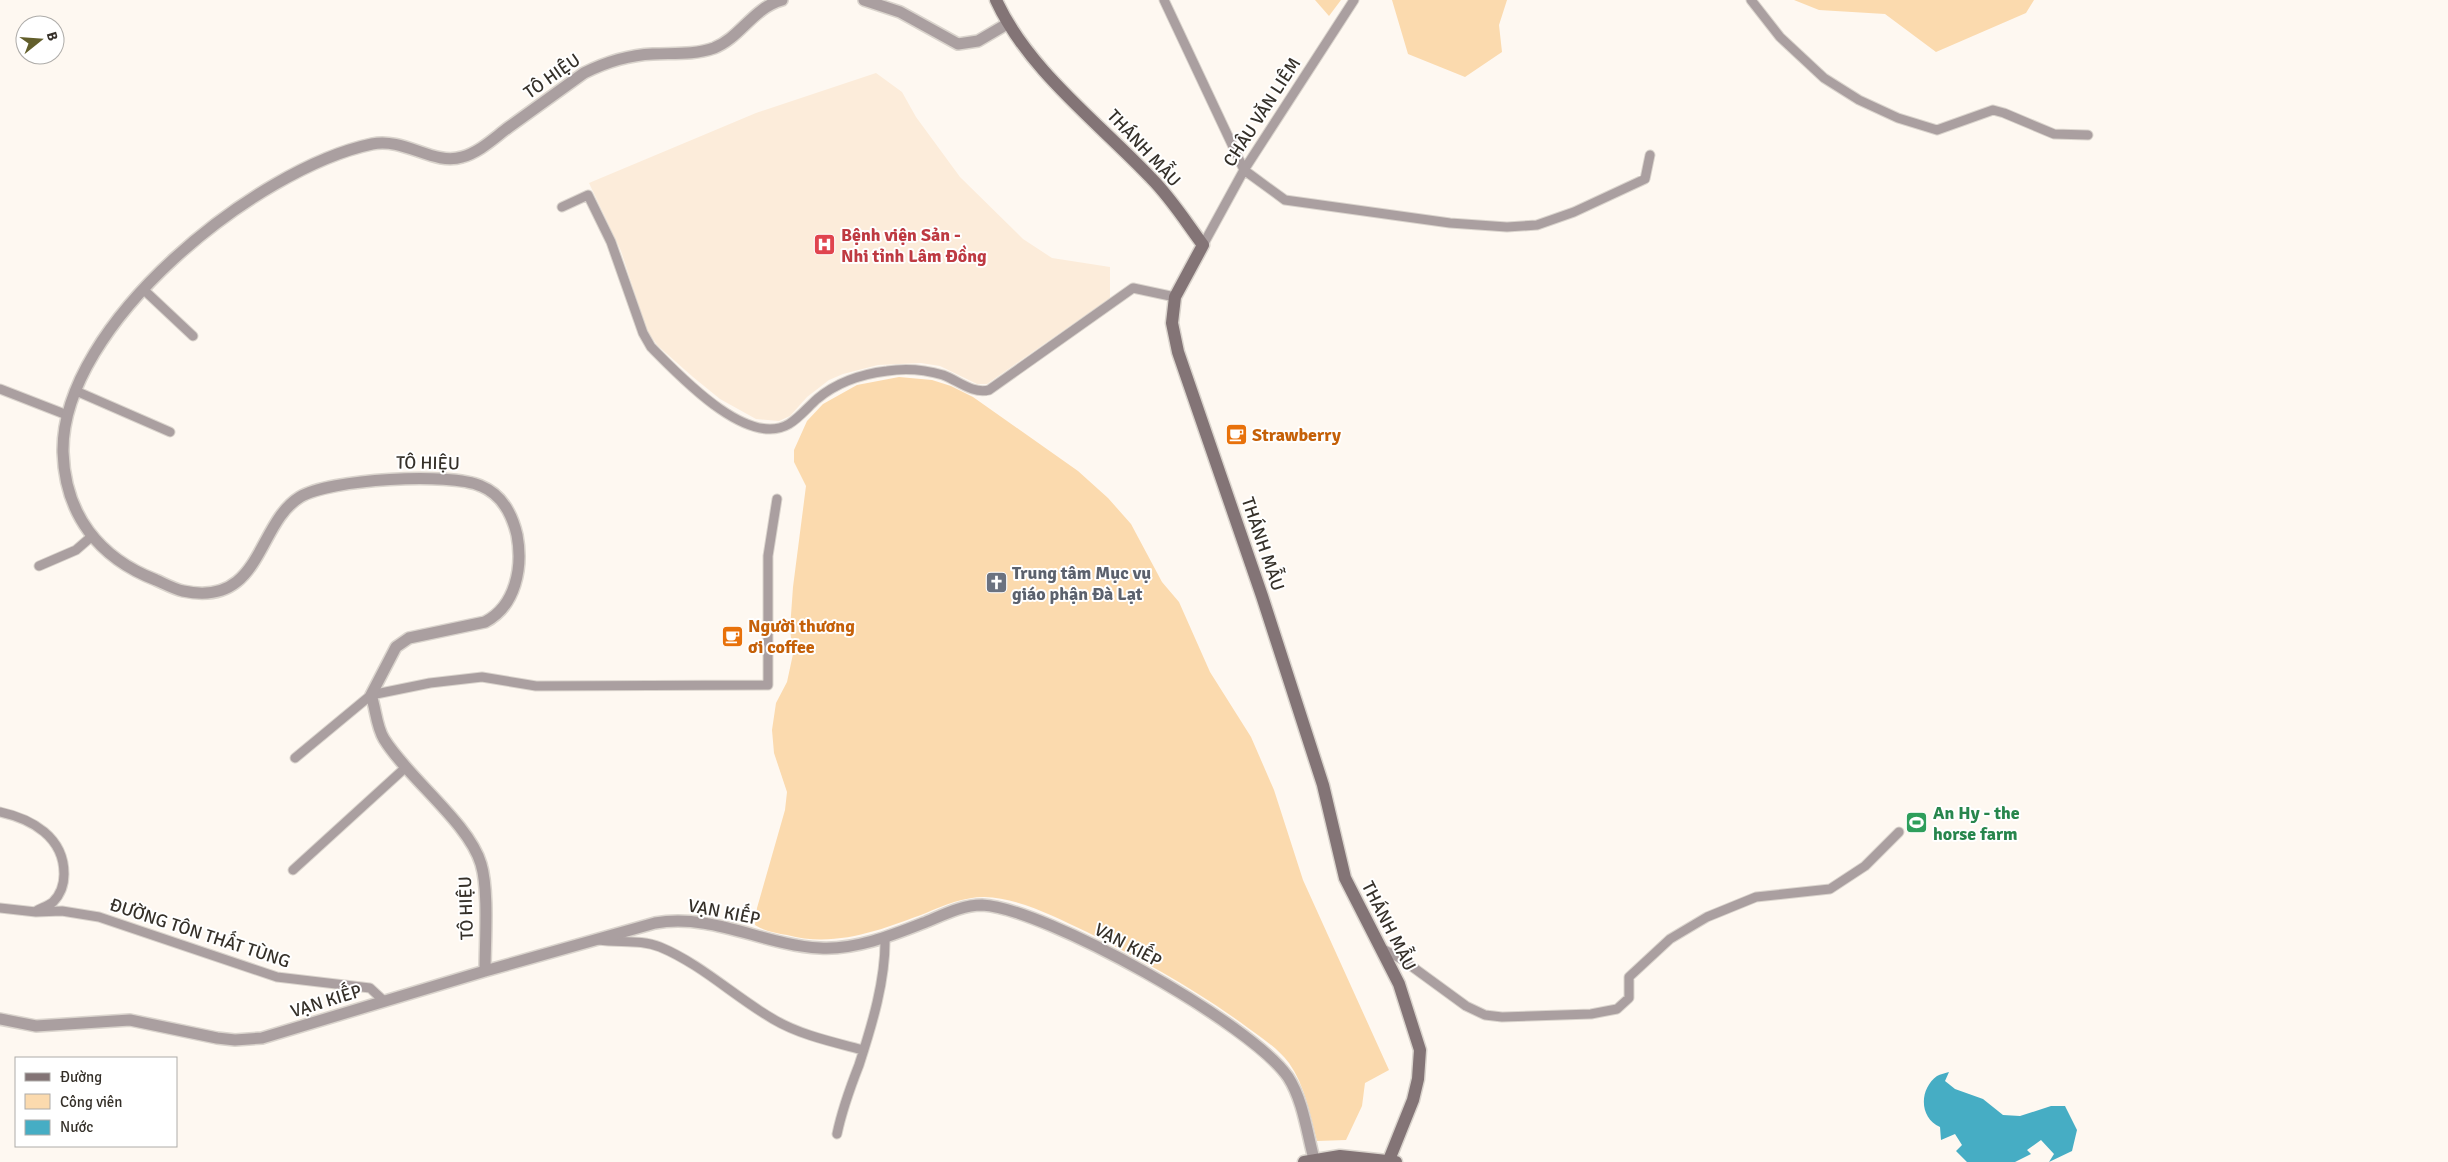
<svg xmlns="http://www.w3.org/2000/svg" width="2448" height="1162" font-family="Signika,sans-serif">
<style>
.medical{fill:#fcecda}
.green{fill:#fbdaae}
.water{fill:#46adc4}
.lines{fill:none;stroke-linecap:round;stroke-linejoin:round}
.minor-casing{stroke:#dad4cd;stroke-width:11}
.tertiary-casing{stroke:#dad4cd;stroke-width:14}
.secondary-casing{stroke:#dad4cd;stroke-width:15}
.minor{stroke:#aa9fa0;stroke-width:9}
.tertiary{stroke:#aa9fa0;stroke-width:11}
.secondary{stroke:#837476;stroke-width:12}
.labels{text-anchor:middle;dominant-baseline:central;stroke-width:4;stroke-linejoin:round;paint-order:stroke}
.street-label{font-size:18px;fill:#353029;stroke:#fff}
.health-label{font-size:18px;font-weight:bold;fill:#be3a42;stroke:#fff;text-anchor:start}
.food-label{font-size:18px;font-weight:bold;fill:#c56008;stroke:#fff;text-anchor:start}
.worship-label{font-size:18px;font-weight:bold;fill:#5b616d;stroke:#fff;text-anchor:start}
.leisure-label{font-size:18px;font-weight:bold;fill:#27864d;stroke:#fff;text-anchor:start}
</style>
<rect width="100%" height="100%" fill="#fef8f1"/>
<path class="medical" d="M876,73L902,92L916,117L960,177L1023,239L1052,258L1110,267V298L987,384H977L940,366L921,363L878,365L843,374L829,380L807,397L790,416L779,421L756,419L720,399L693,377L658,346L647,331L621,251L589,183L756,113Z"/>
<path class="green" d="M1315,0H1341L1329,16Z
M1392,0H1507L1499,25L1502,52L1465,77L1408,54Z
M1794,0H2034L2026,13L1936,52L1885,14L1819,10Z
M899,377L932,380L951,386L973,397L1078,471L1108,498L1131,524L1162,582L1179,602L1210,672L1251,737L1274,790L1303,880L1389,1070L1365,1083L1362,1106L1346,1140L1317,1141C1310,1114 1305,1086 1289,1063C1276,1046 1256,1034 1240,1022C1191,987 1140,959 1087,932C1055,917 1019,898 984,897C964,897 944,905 926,913C881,930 835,948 787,935C776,933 764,931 755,925L757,908L785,810L787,792L774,753L772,730L776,703L787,682L793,654L790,629L793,587L806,486L794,462V450L807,421L823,404L857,385Z"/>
<path class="water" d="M1949,1072L1945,1081L1955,1089L1983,1099L2003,1115L2020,1116L2051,1106H2065L2077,1130L2072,1151L2049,1162L2054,1154L2041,1140L2027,1150L2031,1154L2015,1162H1967L1956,1151L1962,1145L1955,1134L1941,1140L1940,1127C1919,1118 1919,1089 1937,1076C1940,1074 1946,1073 1949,1072Z"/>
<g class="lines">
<defs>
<path id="minor" d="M1164,0L1244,170L1285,200L1450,223L1507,227L1537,225L1574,212L1645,179L1650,155
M1751,0L1780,37L1824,78L1859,100L1898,118L1937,130L1993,110L2004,113L2054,134L2088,135
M562,207L588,195L611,242L643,333L651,347C678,374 747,449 789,424C799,418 808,407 817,399C836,383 862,374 887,371C905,368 926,370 943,375C959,381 972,394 989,390L1133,288L1175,297
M1203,245L1244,170L1354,0
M144,290L193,336
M0,389L67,415
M76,391L170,432
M39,566L76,550L91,537
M295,758L371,695L430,683L482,677L536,686L768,685V556L777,499
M0,812C32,819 64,837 64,874C64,884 61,894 53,902C48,906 41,908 36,911
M293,870L405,768
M0,908L36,912L62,911L99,917L277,977L370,988L384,1001
M599,940C619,943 641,939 660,947C701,964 735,997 773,1019C800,1035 833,1042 863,1050
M1381,948L1403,960L1466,1006L1485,1015L1502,1017L1591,1014L1617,1009L1629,998V977L1670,939L1707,917L1756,897L1830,889L1865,866L1899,832
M837,1134C842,1110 850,1088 859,1065C872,1025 886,979 885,937"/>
<path id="tertiary" d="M864,0L900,12L958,44L978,41L1007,24
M485,971C485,942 489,890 481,864C469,823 408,778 384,739C376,726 376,709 371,695L396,647L409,638L485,622C516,606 523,567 517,535C512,514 501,494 481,486C450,472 329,479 300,497C256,524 262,608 183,591C174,589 165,584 156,580C99,558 65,515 63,452C61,324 257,168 372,144C404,137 434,166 462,157C480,152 494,138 509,127C534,109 559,91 584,73C606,62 628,55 653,54C673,53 694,55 714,48C740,38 753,8 782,0
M0,1019L36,1026L130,1020L217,1038L235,1040L262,1038L485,971L655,923C713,913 763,945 820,948C856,950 893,935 926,922C943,915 962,905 982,905C1045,908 1252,1024 1288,1077C1303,1100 1307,1133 1314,1159"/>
<path id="secondary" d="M996,0C1028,70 1098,122 1151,178C1171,198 1186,222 1203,245L1175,297L1172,323L1178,352L1262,596L1323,785L1345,878L1399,984L1420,1050L1418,1079L1413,1100L1389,1160
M1304,1162L1340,1156L1396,1162"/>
</defs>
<use href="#minor" class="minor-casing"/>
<use href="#tertiary" class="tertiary-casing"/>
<use href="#secondary" class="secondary-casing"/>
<use href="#minor" class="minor"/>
<use href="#tertiary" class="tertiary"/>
<use href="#secondary" class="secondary"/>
</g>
<defs>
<symbol id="hospital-square" viewBox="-11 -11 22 22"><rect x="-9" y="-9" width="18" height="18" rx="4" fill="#e0444e" stroke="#fff"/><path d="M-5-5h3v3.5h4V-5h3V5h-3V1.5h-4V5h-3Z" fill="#fff"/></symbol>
<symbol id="cafe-square" viewBox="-11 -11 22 22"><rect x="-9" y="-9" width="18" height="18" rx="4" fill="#e8710a" stroke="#fff"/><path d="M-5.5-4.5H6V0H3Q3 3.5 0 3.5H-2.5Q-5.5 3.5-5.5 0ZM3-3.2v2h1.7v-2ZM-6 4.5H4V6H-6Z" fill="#fff"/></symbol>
<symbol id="church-square" viewBox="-11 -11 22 22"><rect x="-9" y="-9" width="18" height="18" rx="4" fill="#6b7280" stroke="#fff"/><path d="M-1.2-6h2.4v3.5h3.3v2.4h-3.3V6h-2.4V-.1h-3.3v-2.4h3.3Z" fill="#fff"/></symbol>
<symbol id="stadium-square" viewBox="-11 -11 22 22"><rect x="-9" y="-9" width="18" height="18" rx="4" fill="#2e9e5b" stroke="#fff"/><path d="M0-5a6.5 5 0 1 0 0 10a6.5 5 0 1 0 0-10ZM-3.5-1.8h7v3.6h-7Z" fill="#fff"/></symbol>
</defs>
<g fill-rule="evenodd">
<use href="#hospital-square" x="812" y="232" width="25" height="25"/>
<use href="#cafe-square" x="1224" y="422" width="25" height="25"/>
<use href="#church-square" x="984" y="570" width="25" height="25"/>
<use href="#cafe-square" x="720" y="624" width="25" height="25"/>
<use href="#stadium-square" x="1904" y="810" width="25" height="25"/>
</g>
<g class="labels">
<g class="street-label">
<text transform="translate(552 76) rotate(-35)">TÔ HIỆU</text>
<text transform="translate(1262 112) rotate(-57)">CHÂU VĂN LIÊM</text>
<text transform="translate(1144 148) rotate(47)">THÁNH MẪU</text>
<text transform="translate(428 463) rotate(1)">TÔ HIỆU</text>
<text transform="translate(1263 544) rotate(71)">THÁNH MẪU</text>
<text transform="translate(466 908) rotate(-92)">TÔ HIỆU</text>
<text transform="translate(724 912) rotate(11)">VẠN KIẾP</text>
<text transform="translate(1389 926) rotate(63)">THÁNH MẪU</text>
<text transform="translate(200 933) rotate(18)">ĐƯỜNG TÔN THẤT TÙNG</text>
<text transform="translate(1128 945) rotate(28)">VẠN KIẾP</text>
<text transform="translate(326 1001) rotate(-17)">VẠN KIẾP</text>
</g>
<g class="health-label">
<text x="841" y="235">Bệnh viện Sản -<tspan x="841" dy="21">Nhi tỉnh Lâm Đồng</tspan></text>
</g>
<g class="food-label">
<text x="1252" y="435">Strawberry</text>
<text x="748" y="626">Người thương<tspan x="748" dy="21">ơi coffee</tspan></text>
</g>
<g class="worship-label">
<text x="1012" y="573">Trung tâm Mục vụ<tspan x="1012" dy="21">giáo phận Đà Lạt</tspan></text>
</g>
<g class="leisure-label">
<text x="1933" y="813">An Hy - the<tspan x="1933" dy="21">horse farm</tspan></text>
</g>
</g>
<rect x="15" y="1057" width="162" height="90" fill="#ffffff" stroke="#aeaca9"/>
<rect x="25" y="1073" width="25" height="8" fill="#837476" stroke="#aeaca9"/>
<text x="60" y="1082" font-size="15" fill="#353029">Đường</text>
<rect x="25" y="1094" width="25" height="15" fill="#fbdaae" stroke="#aeaca9"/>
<text x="60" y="1107" font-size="15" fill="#353029">Công viên</text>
<rect x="25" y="1120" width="25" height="15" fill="#46adc4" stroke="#aeaca9"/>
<text x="60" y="1132" font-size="15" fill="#353029">Nước</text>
<g transform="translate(40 40) rotate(73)"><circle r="24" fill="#ffffff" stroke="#aeaca9"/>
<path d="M0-4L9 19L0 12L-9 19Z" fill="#625e2b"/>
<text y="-8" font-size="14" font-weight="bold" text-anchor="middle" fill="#353029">B</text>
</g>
</svg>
